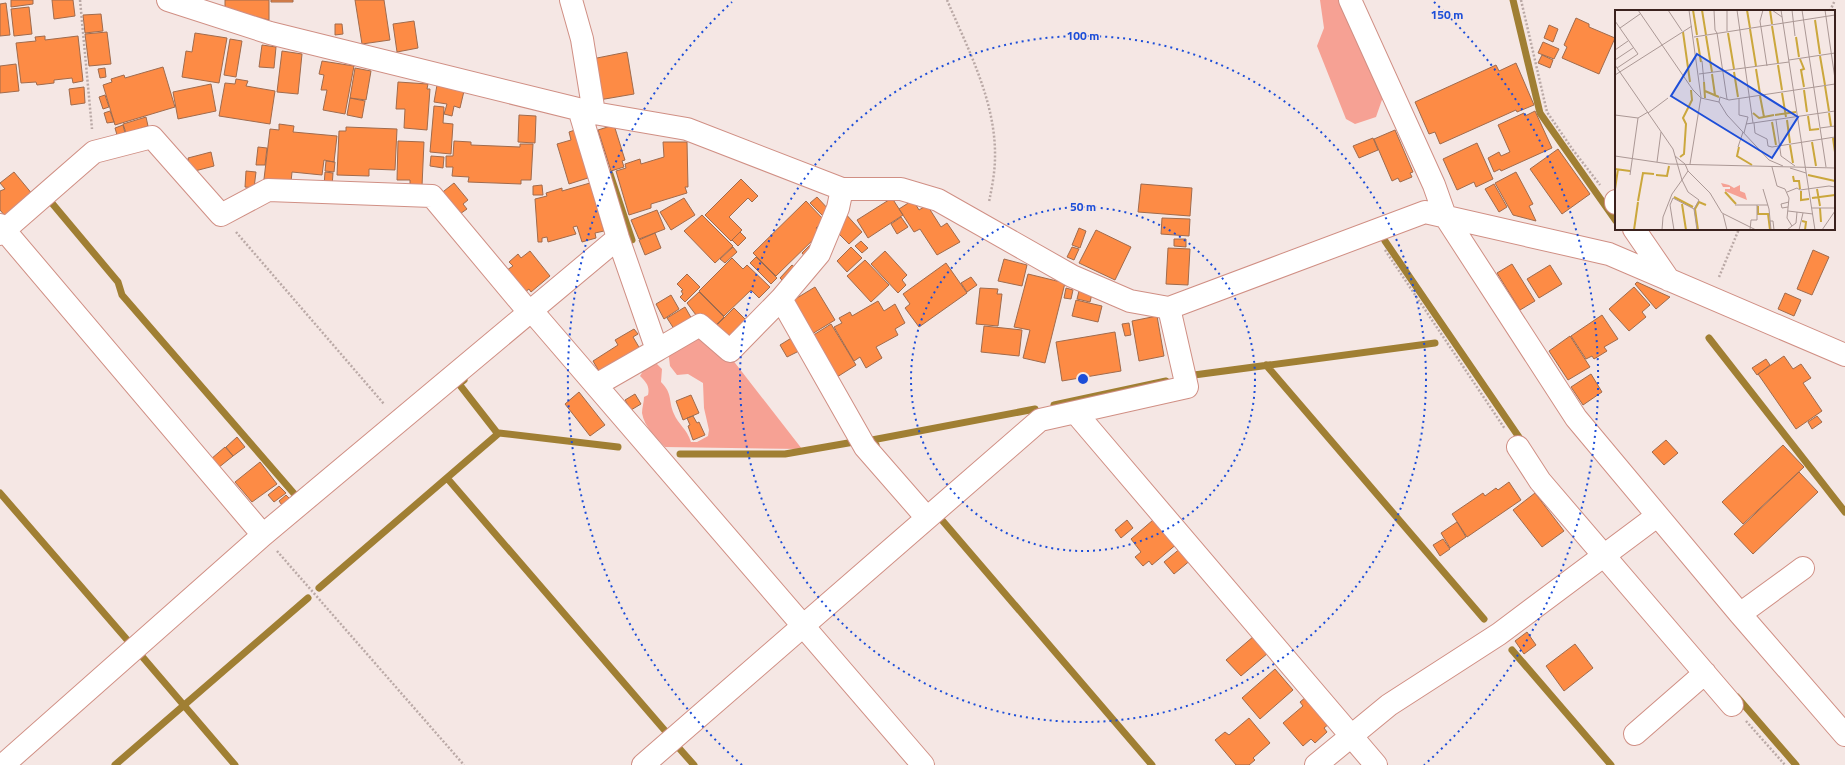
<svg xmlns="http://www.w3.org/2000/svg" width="1845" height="765" font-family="'Titillium Web',sans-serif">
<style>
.green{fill:#f6a194}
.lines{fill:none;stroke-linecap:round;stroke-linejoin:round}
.stream{stroke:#a07f33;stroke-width:7}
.building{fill:#fd8b45;stroke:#a06b4d}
.minor-casing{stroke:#d08f84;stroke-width:24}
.path{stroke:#baa9a6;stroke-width:2.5;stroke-dasharray:2 2;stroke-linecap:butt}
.minor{stroke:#fff;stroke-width:22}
.ring{fill:none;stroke:#1d4ed8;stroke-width:2;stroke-dasharray:2 4}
.inset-river{fill:none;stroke:#cba73c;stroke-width:2}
.inset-road{fill:none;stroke:#ab9895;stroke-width:1}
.view{fill:#1d4ed8;fill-opacity:0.15;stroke:#1d4ed8;stroke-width:2}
.inset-edge{fill:none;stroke:#3b221e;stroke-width:2}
.centre{fill:#1d4ed8;stroke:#f5e7e4;stroke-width:2}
.ring-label{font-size:12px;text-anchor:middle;font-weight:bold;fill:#1d4ed8;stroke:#f5e7e4;stroke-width:3;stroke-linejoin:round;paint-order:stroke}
</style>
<rect width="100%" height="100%" fill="#f5e7e4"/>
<path class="green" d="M1320,0H1342L1384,94L1376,117L1355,124L1346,119L1317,46L1324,28Z
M701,332L732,359L802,449L665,447C657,438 644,427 642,413C642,408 644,402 644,397L648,395C650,386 646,382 640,376L646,366L657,364L662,369L661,382C673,394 668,400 674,414C678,424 687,429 691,442H697L708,436L709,430L704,408L703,383L688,374L677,375L670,366L668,350Z"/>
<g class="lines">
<path class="stream" d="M1513,0L1540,113L1616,221
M610,174L632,240
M51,202L118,282L122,295L297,497
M1385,241L1523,443
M1709,338L1845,512
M1266,365L1484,619
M1194,375L1435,343
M464,380L459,384L498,434
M1054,405L1166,381
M876,445L872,440L1035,409
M680,454H785L854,442
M447,478L667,733
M0,493L129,642
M941,519L1152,765
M319,588L499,433L618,447
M1512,650L1611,765
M140,654L235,765
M1737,697L1796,765
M678,747L694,765
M115,765L308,598"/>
</g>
<path class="building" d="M11,0H33V4L11,7Z
M52,0H73L75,16L54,19Z
M225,0H269V20L225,9Z
M271,0H293V2H271Z
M355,0H384L390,40L362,44Z
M6,3L10,35L0,36V4Z
M29,7L32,34L14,36L11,9Z
M101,14L103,31L85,33L83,15Z
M1576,18L1589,24V27L1615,38L1599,74L1562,58L1567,47L1564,45Z
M414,21L418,48L397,52L393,24Z
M335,24H342L343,34L335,35Z
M1549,25L1558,29L1553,42L1544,38Z
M107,32L111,64L89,66L85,34Z
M195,33L227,38L219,83L182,77L186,51L192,52Z
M45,36V40L78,36L83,81L73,83L72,78L54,80V83L37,85L36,82L21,83L16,43L36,41L35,37Z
M230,39L242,41L236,77L224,75Z
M1543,42L1559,49L1554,59L1538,53Z
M262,45L276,47L274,68L259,67Z
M282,51L302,54L298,94L277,92Z
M627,52L634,94L599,100L592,59Z
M1542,55L1553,60L1550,68L1538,63Z
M322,61L354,66L345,114L323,110L327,90H321L324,75L319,74Z
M1516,63L1534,105L1517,112L1516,110L1440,144L1435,132L1429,134L1415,102L1496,65L1499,71Z
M16,64L19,91L0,93V66Z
M163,67L175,107L115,125L103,85L112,82L111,79L124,75L125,78Z
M105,68L106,77L100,78L98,69Z
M355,68L371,71L366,100L350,98Z
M236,79L248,81L246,86L275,91L270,124L219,116L225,83L235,84Z
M398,82L428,84L427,89H430L427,130L404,128L405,109H396Z
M211,84L216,111L178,119L173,92Z
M437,85L464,91L460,108L454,106L452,116L444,114L447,104L434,102Z
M84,87L85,103L71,105L69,89Z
M105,95L109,107L103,109L99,97Z
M350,98L365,101L362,118L347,115Z
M434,106L444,107L443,123L453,124L451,154L430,152Z
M110,111L114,122L107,123L104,113Z
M1535,111L1552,148L1501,171L1500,169L1494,172L1488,158L1499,152L1501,156L1510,152L1498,125L1524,113L1525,116Z
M519,115L536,116L535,143L518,142Z
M146,117L148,126L126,133L123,124Z
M279,124L294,126L293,132L337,136L334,162L324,160L322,175L292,172L291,182L264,179L270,129L279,130Z
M123,125L125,133L117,135L115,128Z
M614,125L625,160L622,161L624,167L611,171L598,130Z
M346,127L397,129L395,170L369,169V176L337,175L339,131H346Z
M575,130L591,177L569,184L557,144L571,140L569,132Z
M1395,130L1413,172L1410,173L1412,177L1400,182L1398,178L1392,181L1374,139Z
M1373,138L1378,150L1359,158L1353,146Z
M398,141L424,142L422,186L410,185V180H397Z
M454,141L471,142V145L520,147V144H533L531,180H521V184L468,182L469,177L452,176L453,167H446V156H453Z
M663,142H687L688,187H685L687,193L651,204V208L629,215L616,171L626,168L625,164L640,159L641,164L664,157Z
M1477,143L1493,179L1476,187L1474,182L1457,190L1443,159Z
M258,147L267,148L265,165H256Z
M1558,149L1590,194L1562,214L1530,169Z
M211,152L214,166L191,172L188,158Z
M431,156L444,157L443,168L430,166Z
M326,161L335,162L334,172L325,171Z
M246,171L256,172L254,188L245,187Z
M14,172L33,195L6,217L0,210V191L5,189L0,183Z
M325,172L333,173L332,187L324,186Z
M1516,172L1533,204L1529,206L1536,221L1513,215L1495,183Z
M741,179L758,196L752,202L748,198L729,217L742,230L731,241L705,215Z
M454,183L468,200L463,204L467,209L457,216L439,195Z
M590,183L604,231L595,233L596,238L582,242L577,226L573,227L576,234L548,242L547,237L542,238V242H538L535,199L547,196L546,193L562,188V191Z
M1141,184L1192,188L1190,216L1138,212Z
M1494,184L1507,207L1499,212L1485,189Z
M542,185L543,195H533V186Z
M817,197L830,211L824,217L810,203Z
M684,198L695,215L671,230L660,212Z
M892,198L903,215L868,238L857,220Z
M913,200L919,210L927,205L941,227L947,223L960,242L937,255L920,229L914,232L899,209Z
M806,201L824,220L816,228L820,233L776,276L753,253Z
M657,210L665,229L639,239L631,220Z
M843,211L862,232L849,244L833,228Z
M702,215L733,246L715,263L684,231Z
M901,217L908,227L897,234L891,224Z
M1162,218L1190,219L1189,236L1161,234Z
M1079,228L1086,231L1080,248L1072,245Z
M1096,230L1131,247L1115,280L1079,263Z
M740,232L746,238L738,246L732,240Z
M655,233L661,248L645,255L639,240Z
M1174,239H1186V247L1174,246Z
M814,241L806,258L802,253Z
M861,241L868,248L862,253L855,246Z
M733,247L737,252L725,263L720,259Z
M851,247L862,258L847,272L837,261Z
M1072,247L1079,249L1074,260L1067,257Z
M1168,248L1190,249L1188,285L1166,284Z
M1813,250L1829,257L1812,295L1797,289Z
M530,251L550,276L531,292L529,289L525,292L507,270L513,266L509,262L518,254L521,258Z
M885,251L907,275L902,280L906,285L898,293L871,264Z
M756,257L777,278L771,284L750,263Z
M732,258L743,269L747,265L770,287L759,298L751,290L724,316L699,291Z
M1004,259L1027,265L1022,286L998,281Z
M865,260L889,285L871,302L847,276Z
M946,263L967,293L919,327L905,308L910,304L903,294Z
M1512,264L1535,301L1520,310L1497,273Z
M792,265L799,271L786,284L780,278Z
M1550,265L1562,284L1539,298L1527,279Z
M687,274L700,287L685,302L680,297L683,294L681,291L683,290L677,284Z
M1028,274L1065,283L1045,363L1023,358L1030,330L1014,327Z
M971,277L977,285L967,292L961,283Z
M1637,282L1670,297L1656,309L1635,284Z
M815,287L835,320L812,334L792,301Z
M1634,287L1650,305L1642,312L1646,317L1629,331L1609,309Z
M980,288L998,289L997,294H1002L998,326L976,324Z
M1066,288L1073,290L1071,299L1064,298Z
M1079,291L1092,294L1090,302L1077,299Z
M699,292L724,317L716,325L699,319L687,303Z
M1785,293L1801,300L1794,316L1778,309Z
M671,295L679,309L664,319L656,304Z
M1076,300L1102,306L1098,322L1072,316Z
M878,301L884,311L895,304L905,323L895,329L898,335L876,347L882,358L866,368L860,357L854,361L834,327L842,323L839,318L850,312L852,316Z
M685,307L693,321L676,332L667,318Z
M734,308L749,323L732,340L717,325Z
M1602,315L1618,339L1604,347L1607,351L1594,359L1592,356L1586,359L1571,336Z
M1157,316L1164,356L1139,361L1132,321Z
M1129,323L1131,335L1125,336L1122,324Z
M831,324L856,365L837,377L812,336Z
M984,326L1022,330L1019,356L981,352Z
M634,329L638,334L633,337L643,354L603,378L593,361L618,345L615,340Z
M1115,332L1121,371L1062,381L1056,342Z
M1570,336L1590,367L1568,380L1549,351Z
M793,337L801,350L787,357L780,345Z
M1784,356L1793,369L1801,364L1811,378L1803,383L1822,411L1796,429L1758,374Z
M1766,359L1770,365L1757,375L1752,368Z
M1591,374L1602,392L1583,405L1571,387Z
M579,392L605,425L590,436L565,404Z
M635,394L641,404L631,410L625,400Z
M691,395L699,413L683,420L676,401Z
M693,416L697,423L699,422L705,435L693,440L688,426L690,425L687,418Z
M1817,416L1822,422L1812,429L1808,422Z
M237,437L245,447L233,456L226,447Z
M1666,440L1678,453L1664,465L1652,452Z
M1783,445L1804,467L1743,524L1722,502Z
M225,447L233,456L218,468L211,459Z
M260,462L277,484L252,502L235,482Z
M1799,472L1818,492L1753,554L1734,534Z
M1509,482L1521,500L1467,537L1452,514L1483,493L1485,496L1496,488L1498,490Z
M279,486L286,493L274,502L268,495Z
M1535,493L1564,531L1542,547L1513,510Z
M286,495L292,501L284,508L279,501Z
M1127,520L1133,528L1121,538L1115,530Z
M1153,520L1178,543L1152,565L1149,561L1143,566L1135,557L1141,552L1131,539Z
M1457,522L1466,537L1450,548L1441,533Z
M1443,539L1450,549L1440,556L1433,545Z
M1182,547L1192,559L1174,574L1164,562Z
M1527,632L1536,645L1524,654L1515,641Z
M1254,636L1268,653L1241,676L1226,660Z
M1575,644L1593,668L1564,691L1546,666Z
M1275,669L1293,690L1260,719L1242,698Z
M1306,697L1329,724L1324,728L1327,732L1315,743L1311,739L1303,746L1283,723L1303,706L1300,702Z
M1249,718L1270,743L1253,758L1255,760L1249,765H1236L1215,740L1225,732L1229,735Z"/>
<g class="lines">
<defs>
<path id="minor" d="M168,0L270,33L594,113L687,129L842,189H901L938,200L1072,276L1130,301L1169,308L1425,212L1609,254L1845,355
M571,0L582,39L594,113
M1350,0L1434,185L1445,216L1576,418L1740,614L1845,735
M579,109L618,238L657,350L700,325L730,351L781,299L865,447L927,518
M1616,201V203
M0,225L263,535
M1634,229L1669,280
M0,234L94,152L152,137L221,215L268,190L432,196L529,312
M781,299L819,254L838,208L842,189
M531,310L923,765
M596,385L657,350
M1075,412L1376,765
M1518,447L1540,481L1732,705
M1740,614L1803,568
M1635,734L1705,673
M3,765L263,535L618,238
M643,765L1040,420L1187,387L1169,308
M1316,765L1389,705L1499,634L1657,516"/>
</defs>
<use href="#minor" class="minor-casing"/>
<path class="path" d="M80,0L92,129
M947,0C968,49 996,102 995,157C995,172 992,187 989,202
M1521,0L1547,112L1573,150L1600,185
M1830,11L1835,0
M236,232L384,404
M1385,250L1505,429
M1719,277L1739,229
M277,551L464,765
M1746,721L1785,765"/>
<use href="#minor" class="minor"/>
</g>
<g class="ring">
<circle cx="1083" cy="379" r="172"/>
<circle cx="1083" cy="379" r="343"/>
<path d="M742 765A515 515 0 0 1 732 2M1434 2A515 515 0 0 1 1424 765"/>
</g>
<g transform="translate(1615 10)">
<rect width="220" height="220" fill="#f5e7e4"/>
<path d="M106,173L114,175L119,178L125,175V181L130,183L132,190L110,181V179H115V177H108Z" fill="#f6a194"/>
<path class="inset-river" d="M78,0L82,25M87,0L91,25M132,0L135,18M155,0L157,14M200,10L205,44M157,16L163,53M135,19L141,56M68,22L75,72M113,23L119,59M91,26L97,62M181,27L184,47M82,28L86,52M205,46L210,75M185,49L189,59L186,60L189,77M163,55L167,80M141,59L145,84M119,62L123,87M97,64L100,85M89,72L90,88M210,76L214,101M189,80L192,102M90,81L104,87M167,83L171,107M145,86L149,107M138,103L144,108L159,105M214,103L216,116M160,105L181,102M193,106L195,120L204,119M172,110L175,133M157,112L161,135M218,128L220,142M197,132L201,156M175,135L178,153M124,137L122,146L137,155M65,147L69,144L71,114L68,108L77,90L76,80M0,159L15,161M41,165L52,166L54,156M193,165L220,171M178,166L179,171H184L185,179M0,179L3,159M202,179L205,196M186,181V190L194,189M110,182L121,194M59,187L78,197M197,188L220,185M23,191L28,163L39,164M67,194L71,220M143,196V204H153L155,220M205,198L206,212M187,211L191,212L190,220M19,220L23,192M83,220L80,199L84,192L91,195"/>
<path class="inset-road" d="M23,0L78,80L86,88L104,92L112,105L154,150L168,156M53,0L67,21M74,0L86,87L75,154M99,0L100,20L102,23L112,89M112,0V21M122,0L138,113M148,0L145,11L152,56M157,0L167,7M166,0L200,220M177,0L180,26M187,0L211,157M210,0L220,69M0,11L23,44L2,58M5,18L25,4M79,27L220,5M0,40L13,31M0,50L18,38M174,50L220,43M87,51L89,72M0,55L58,139L67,170M84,64L174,52M0,65L77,16M124,89V105L133,107L129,123M104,92L105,87L114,90L220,74M33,103L53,88M0,105L23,108L33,102M161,110L166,146L180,156M139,113L140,123L152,129L153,136L157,137L220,127M131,114L220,101M205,118L220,116M123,137L128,122M0,146L54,154L220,158M60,146L70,154L73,161M42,152L46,122M157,157L162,176L170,179L174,188L172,208L177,216L172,220M175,158L191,163M15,165L23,108M67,170L73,182L84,190L79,199L82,220M67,170L73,161L95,183L107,203L141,220M148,179L154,199L156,220M172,182L182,178L185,180L214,176L220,177M120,195H153M173,197L167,198L166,194L174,192M197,198H220M173,201L198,204M108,204L112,220M155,211H158L159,220M177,216L181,213L182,202M47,220L48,207L57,184L67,170M59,220L55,195L58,188L79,199M135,220L136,210H142V195M184,220L188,203M207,220L220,201"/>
<path class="view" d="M82,44L183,107L157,148L56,86Z"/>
<rect width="220" height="220" class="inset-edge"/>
</g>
<circle cx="1083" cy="379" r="6" class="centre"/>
<g class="ring-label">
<text x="1447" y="19">150 m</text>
<text x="1083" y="40">100 m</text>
<text x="1083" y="211">50 m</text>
</g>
</svg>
